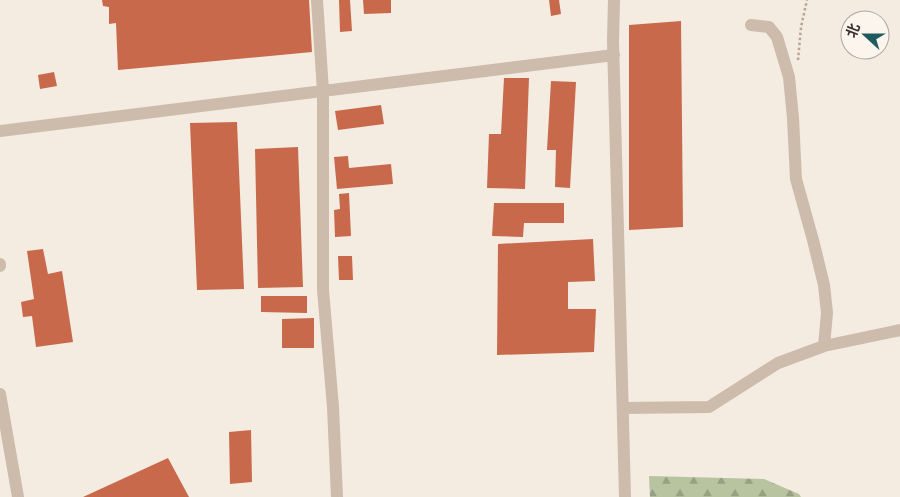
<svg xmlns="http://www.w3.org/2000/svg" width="900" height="497" font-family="Raleway,'Noto Sans SC',sans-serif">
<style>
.forest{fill:url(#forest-firs)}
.building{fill:#c8694b}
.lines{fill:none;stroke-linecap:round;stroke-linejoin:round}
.path{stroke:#b9a596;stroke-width:2.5;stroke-dasharray:2.5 2.5;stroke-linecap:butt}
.minor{stroke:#cdbbac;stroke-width:12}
</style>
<defs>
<pattern id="forest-firs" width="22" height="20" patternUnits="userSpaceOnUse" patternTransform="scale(1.25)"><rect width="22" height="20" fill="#b8c4a0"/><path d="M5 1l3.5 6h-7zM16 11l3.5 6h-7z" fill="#97a083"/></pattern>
</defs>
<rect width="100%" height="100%" fill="#f4ebe1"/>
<path class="forest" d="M649,476L764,479L799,494L801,497H650Z"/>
<path class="building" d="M102,0H309L312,52L118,70L116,23L109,24V7L103,6Z
M339,0H350L352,31L340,32Z
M363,0H391V13L364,14Z
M549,0H559L561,14L551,16Z
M681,21L683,227L629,230V25Z
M54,72L57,86L40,89L38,75Z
M504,78H529L525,189L487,188L489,134H501Z
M551,81L576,82L570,188L555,187L556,150H547Z
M381,105L384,124L338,130L335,111Z
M237,122L244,289L197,290L190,123Z
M298,147L303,287L258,288L255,149Z
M348,156L349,168L391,164L393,184L337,189L334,157Z
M349,193L351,236L335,237L334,210L340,209L339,194Z
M494,203H564V223H524L523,237L492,236Z
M593,239L595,281L568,282V309H596L594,352L497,355L498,244Z
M43,249L48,274L62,271L73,342L36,347L32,316L23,317L21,302L34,299L27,251Z
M338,256H352L353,280H339Z
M261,296H307V313L261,312Z
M314,318V348H282V319Z
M251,430L252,482L230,484L229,432Z
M168,458L189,497H83Z"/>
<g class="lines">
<path class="path" d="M798,60L801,27L807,0"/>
<path class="minor" d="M317,0L323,91V290L333,407L337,497
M614,0L613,41L625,497
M751,25L769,27L777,37L789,77L793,118L796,179L813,240L824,285L827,313L824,346
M0,131L614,55
M0,264V266
M0,394L18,497
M623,408L709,407L778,363L824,346L900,330"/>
</g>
<g transform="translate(865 35) rotate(291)"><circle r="24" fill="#fbf5ee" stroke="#aea6a0"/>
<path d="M0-4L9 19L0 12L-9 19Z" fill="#1f5a5e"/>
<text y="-8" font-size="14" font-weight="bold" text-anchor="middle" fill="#3b302b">北</text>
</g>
</svg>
